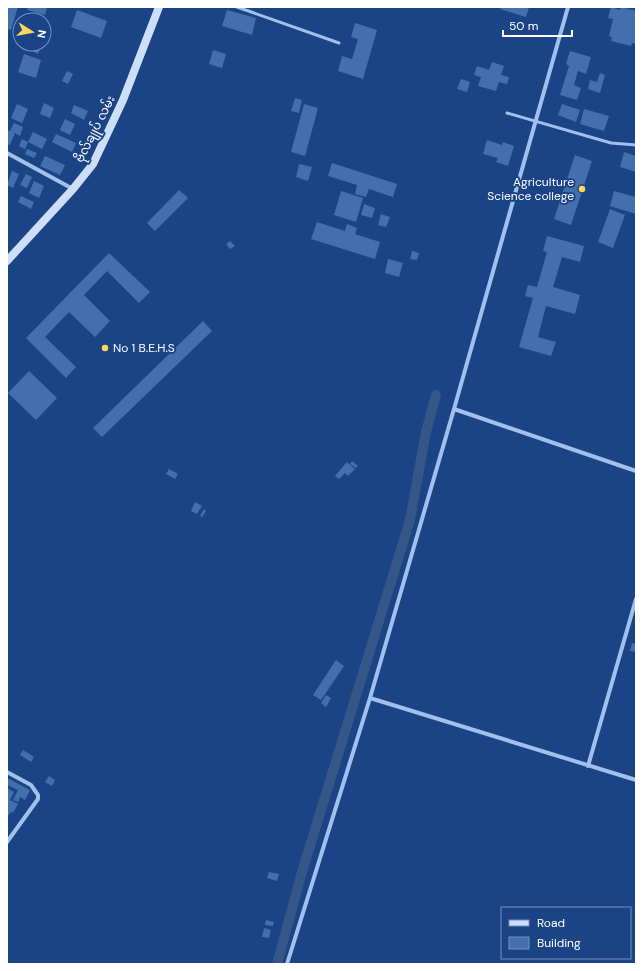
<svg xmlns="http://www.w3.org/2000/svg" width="643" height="971" font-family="'DM Sans','Noto Sans Myanmar',sans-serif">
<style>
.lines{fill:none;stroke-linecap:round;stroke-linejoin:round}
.canal{stroke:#365686;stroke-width:10}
.building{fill:#436faf}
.service{stroke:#a1c0ec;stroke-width:3}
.minor{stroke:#a1c0ec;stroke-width:4}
.secondary{stroke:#cddef9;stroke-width:8}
.poi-dot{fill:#fed65d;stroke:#1a4486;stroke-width:1.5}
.labels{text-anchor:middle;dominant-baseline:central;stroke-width:4;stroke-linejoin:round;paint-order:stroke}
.street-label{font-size:12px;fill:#fff;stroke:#1a4486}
.poi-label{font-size:12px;fill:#fff;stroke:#1a4486;text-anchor:end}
</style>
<rect width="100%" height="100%" fill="#1a4486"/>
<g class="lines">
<path class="canal" d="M277,964L302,872L410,520L426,432L436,395"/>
</g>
<path class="building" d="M7,7H18L11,30L7,29Z
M28,7H47L45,15L27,10Z
M501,7H529L526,17L500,9Z
M611,7L620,10L621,7L636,11V44L632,43L631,46L611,41L612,37L609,36L613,19L608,18Z
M77,10L107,21L101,38L71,27Z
M227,10L256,18L252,35L222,26Z
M355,23L377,30L363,79L338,71L342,56L352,59L358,39L351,37Z
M35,44H42L38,54L32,51Z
M213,50L226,54L222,68L209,64Z
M570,51L591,57L586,74L578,71L574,85L581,88L577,100L560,95L569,66L566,64Z
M24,54L41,60L36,78L18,72Z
M492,62L504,66L501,75L509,77L507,84L499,82L496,91L478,86L481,77L474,75L477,66L489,70Z
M67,71L73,74L68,84L62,81Z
M600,73L605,75L600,93L588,89L590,80L597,82Z
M461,79L470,82L467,92L457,89Z
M295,98L302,100L299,113L291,111Z
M44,103L54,108L50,118L40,114Z
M17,104L28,109L22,123L11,118Z
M304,104L318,108L305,156L291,152Z
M562,104L580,110L576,122L558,115Z
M74,105L88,111L84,120L71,113Z
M584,109L609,116L604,131L580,124Z
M65,119L75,124L70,135L60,130Z
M14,123L23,127L20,136L15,133L10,145L7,144V130L10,131Z
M33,132L47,139L42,149L28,142Z
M56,134L76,143L72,152L52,142Z
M22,139L28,142L25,149L19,146Z
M487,140L502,145L503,142L514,146L508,166L496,162L498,158L483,154Z
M27,149L37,153L34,158L25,154Z
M624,152L636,156V172L620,167Z
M575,155L592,161L571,225L554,219Z
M45,156L65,165L60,175L40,166Z
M332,163L397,184L393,197L369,189L366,197L355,194L357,185L328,176Z
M299,164L312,167L308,181L296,177Z
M12,171L19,174L13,188L7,185Z
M26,174L32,177L27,188L20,185Z
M34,181L44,186L39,198L29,193Z
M179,190L188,198L155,231L147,223Z
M341,191L363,198L356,222L334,215Z
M614,191L636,197V214L610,206Z
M21,196L34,202L31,209L18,202Z
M364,204L375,208L372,218L361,215Z
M610,209L625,215L613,248L598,242Z
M381,214L390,217L386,227L378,225Z
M317,222L345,231L347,224L357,228L355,234L380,242L375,259L311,239Z
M547,236L584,246L580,262L562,257L553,287L580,295L575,314L546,306L538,337L556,342L551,356L519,347L533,298L525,296L528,285L537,287L547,252L543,251Z
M230,241L235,246L230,249L226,244Z
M412,251L419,253L417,260L410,259Z
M109,253L150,292L139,303L107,271L84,295L110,321L95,337L69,312L45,337L76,367L66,378L26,338Z
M388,259L403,263L399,277L385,273Z
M203,321L212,331L102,437L93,428Z
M29,371L57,398L36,420L8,393Z
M352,461L358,466L356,468L350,464Z
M347,462L355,469L348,476L345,473L339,479L335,476Z
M169,469L178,474L175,479L166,474Z
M195,502L202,506L197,514L191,511Z
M204,509L206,511L202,517L200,516Z
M632,643L636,644V652L630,651Z
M336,660L344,666L321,700L313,695Z
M326,695L331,698L326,707L321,703Z
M23,750L34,757L31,762L20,755Z
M49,776L55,780L52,786L45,782Z
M7,778L30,790L25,800L20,797L18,802L13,800L18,790L7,785Z
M7,788L14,792L10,800L18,804L13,813L11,812L9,815L7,814Z
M269,872L279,874L277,881L267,878Z
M266,920L274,922L273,926L265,925Z
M264,928L271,930L269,938L262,937Z"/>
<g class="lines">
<path class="service" d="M237,7L339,43
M507,113L611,143L636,145"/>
<path class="minor" d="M7,153L73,189
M454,409L636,471
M370,698L636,780
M588,766L636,599
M7,772L31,785L38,795V799L7,842
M287,964L370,698L454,409L568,7"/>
<path class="secondary" d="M7,261L73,189L93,164L123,100L159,7"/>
</g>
<g class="poi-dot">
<circle cx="582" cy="189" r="4"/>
<circle cx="105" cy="348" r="4"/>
</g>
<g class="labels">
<g class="street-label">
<text transform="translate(95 129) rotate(-63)">ဗိုလ်ချုပ် လမ်း</text>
</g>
<g class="poi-label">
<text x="574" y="182">Agriculture<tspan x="574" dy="14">Science college</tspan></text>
<text x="113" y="348" text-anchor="start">No 1 B.E.H.S</text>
</g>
</g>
<rect width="643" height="971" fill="none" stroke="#ffffff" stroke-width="16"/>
<rect x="501" y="907" width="130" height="52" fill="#1a4486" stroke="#768fb6"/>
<rect x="509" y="920" width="20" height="6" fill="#cddef9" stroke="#768fb6"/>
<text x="537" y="927" font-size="12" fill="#ffffff">Road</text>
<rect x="509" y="937" width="20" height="12" fill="#436faf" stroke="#768fb6"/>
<text x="537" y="947" font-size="12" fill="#ffffff">Building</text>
<g transform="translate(32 32) rotate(101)"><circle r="19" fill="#1a4486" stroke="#768fb6"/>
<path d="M0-3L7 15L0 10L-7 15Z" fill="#fed65d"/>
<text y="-6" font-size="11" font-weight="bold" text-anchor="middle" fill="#ffffff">N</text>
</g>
<path d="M503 30v6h69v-6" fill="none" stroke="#ffffff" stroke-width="2"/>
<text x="509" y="30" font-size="12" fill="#ffffff" stroke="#1a4486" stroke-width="3" paint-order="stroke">50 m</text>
</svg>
